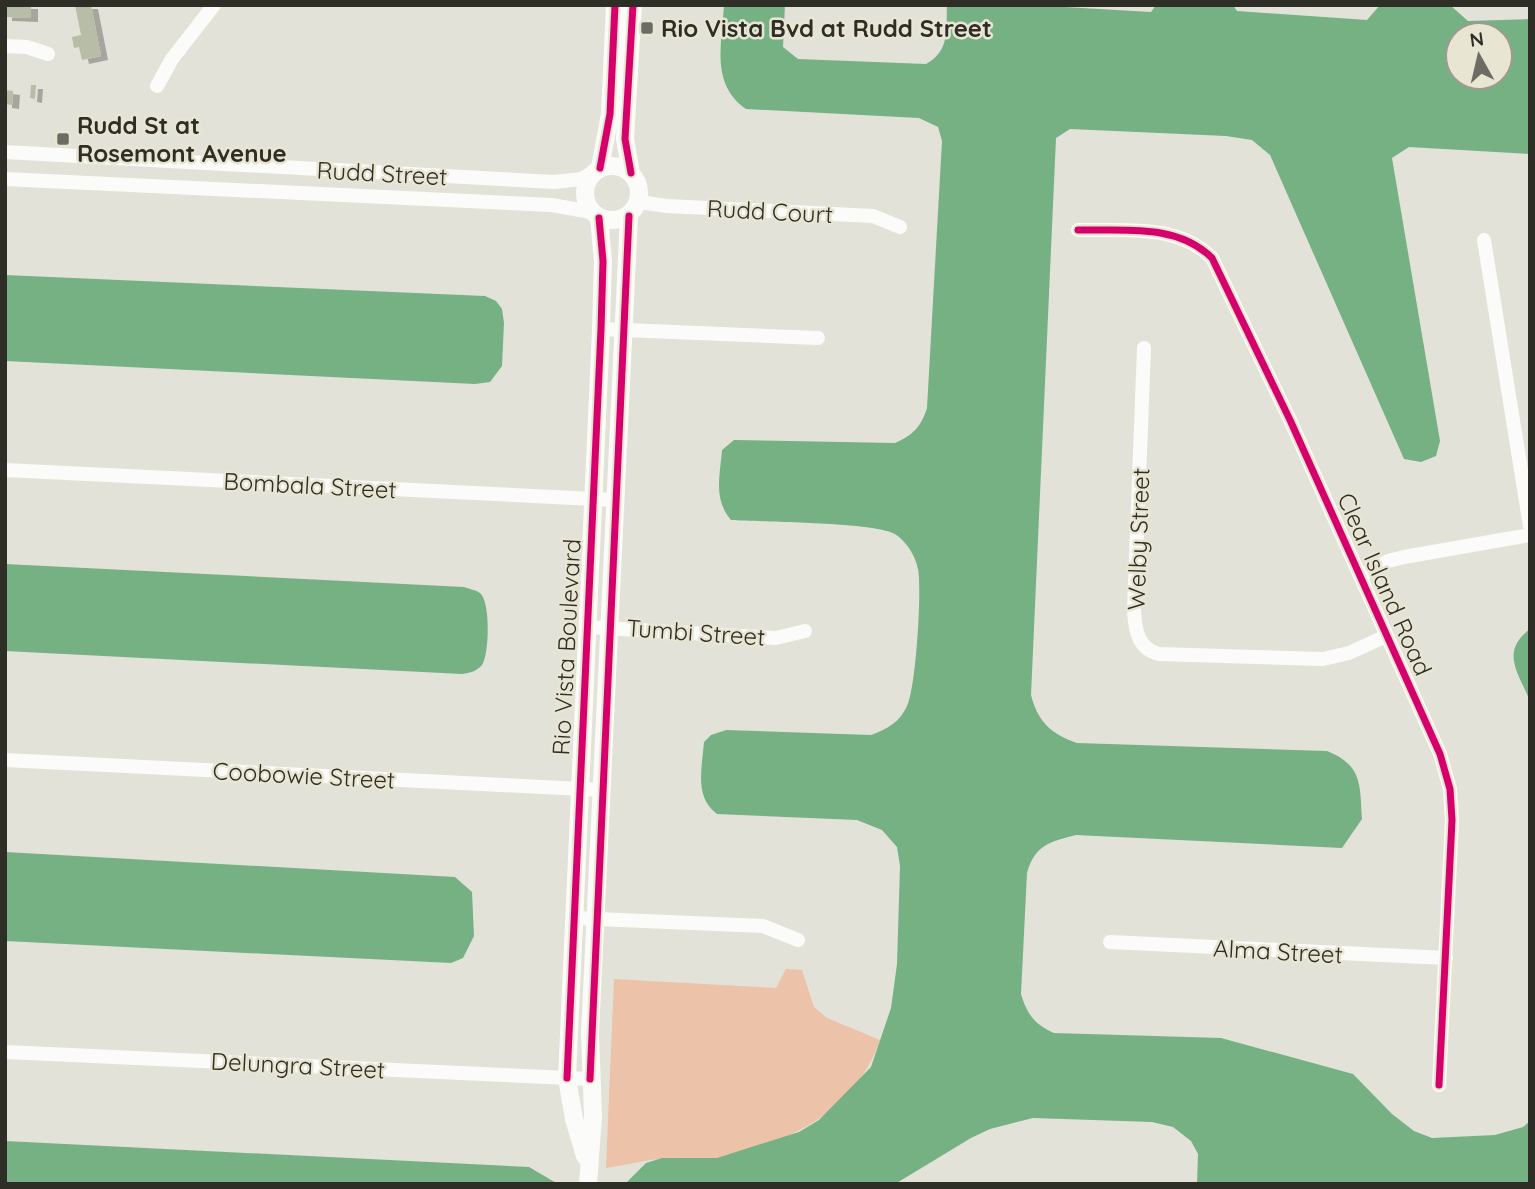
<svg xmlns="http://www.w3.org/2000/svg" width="1535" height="1189" font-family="Quicksand,sans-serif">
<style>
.green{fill:#ecc2a9}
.water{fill:#76b183;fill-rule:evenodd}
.building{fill:#b8bda7;filter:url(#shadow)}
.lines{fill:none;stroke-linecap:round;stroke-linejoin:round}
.minor{stroke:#fbfbf9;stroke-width:14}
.tertiary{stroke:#fbfbf9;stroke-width:18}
.cycleway-casing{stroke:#e8e5d3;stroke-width:11}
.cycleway{stroke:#d6006c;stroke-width:7}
.poi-dot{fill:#6d6c64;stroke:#e8e5d3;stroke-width:2.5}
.labels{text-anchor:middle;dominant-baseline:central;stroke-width:5;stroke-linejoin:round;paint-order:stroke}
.poi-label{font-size:24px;font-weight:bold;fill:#2e2d26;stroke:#e8e5d3;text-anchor:start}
.street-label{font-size:24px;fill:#2e2d26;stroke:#e8e5d3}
</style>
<defs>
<filter id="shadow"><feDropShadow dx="7" dy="4" stdDeviation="0" flood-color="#0004"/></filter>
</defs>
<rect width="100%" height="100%" fill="#e3e2d8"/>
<path class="green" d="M786,969L802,970L814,1007L827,1018L880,1040C856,1111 788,1144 719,1158C701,1161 682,1157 665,1158C646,1160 626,1165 606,1168L614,979L776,988Z"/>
<path class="water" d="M724,5H785L783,47L798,59L926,64C950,51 946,30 947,5H1031L1151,12L1156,5H1233L1237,11L1367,20L1380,5H1450L1468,21L1530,19V154L1409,147L1392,158L1440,441L1436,456L1421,462L1404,459L1270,155L1252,140L1226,136L1070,129L1056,138L1031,695C1038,722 1051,734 1077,743L1327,751C1362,765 1360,784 1362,819L1342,848L1076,835C1049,842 1035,845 1027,873L1021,994C1027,1014 1034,1024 1054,1033L1221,1038L1353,1074L1392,1114L1414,1131L1432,1138L1495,1135L1523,1127L1530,1121V1184H1197L1198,1154L1191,1141L1173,1127L1152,1122L1033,1118L990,1129L971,1138L895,1184H625L646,1163L662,1158H717L799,1132L819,1120L871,1067L891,1008L897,964L900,866L897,847L882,830L857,820L717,814C694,797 702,768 704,742L711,735L726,730L871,735C887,729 900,722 907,706C916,688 922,589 918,569C915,555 907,542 895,534C875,522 762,522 731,520C713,499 720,476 722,450L734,440L895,443C913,435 921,427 927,408L942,141L938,127L919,118L746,109C710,84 722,43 724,5ZM1500,35V77H1458V35Z
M5,275L485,296L496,301L502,309L504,323L502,366L490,382L475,384L5,361Z
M5,564L464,587C469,589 476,590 480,593C491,602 489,655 482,665C477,671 470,673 462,674L5,651Z
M1530,629V701C1518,672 1500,652 1530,629Z
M5,852L455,877L472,892L474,936L463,958L451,963L5,941Z
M5,1141L529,1167L558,1184H5Z"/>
<path class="building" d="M5,5H31V18L5,17Z
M75,5H91L101,56L82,60L79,47L74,48L72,37L81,35Z
M31,85H36L35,99L30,98Z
M5,90L13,91L12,105L5,104Z"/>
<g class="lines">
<path class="minor" d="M5,46L27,47L48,54
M157,86L172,59L214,5
M5,152L554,182L581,179L590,174
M5,179L552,205L591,212
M639,202L667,206L873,216L900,227
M1078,230C1123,231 1177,223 1212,258L1290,420L1440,754L1450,789L1452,820L1439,1085
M1484,240L1530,526
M601,329L818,338
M1144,348L1134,610C1135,630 1138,649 1159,654L1323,659L1349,653L1386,636
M5,470L615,500
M1361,576L1388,561L1404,557L1530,535
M587,627L776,638L805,631
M5,760L602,790
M573,918L763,926L798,940
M1110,942L1446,958
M5,1052L590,1079"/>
<path class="tertiary" d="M585 193a27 27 0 1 1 54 0a27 27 0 1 1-54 0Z
M600,168L610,114L615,5
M631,173L625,139L633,5
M585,1156L574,1119L567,1078L601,329L603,261L599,218
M588,1184L593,1116L590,1033L629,216"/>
<defs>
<path id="cycleway" d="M600,168L610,114L615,5
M631,173L625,139L633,5
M1078,230C1123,231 1177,223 1212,258L1290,420L1440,754L1450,789L1452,820L1439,1085
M567,1078L601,329L603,261L599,218
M590,1079L629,216"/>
</defs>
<use href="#cycleway" class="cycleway-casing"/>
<use href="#cycleway" class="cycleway"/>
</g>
<g class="poi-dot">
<rect x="640" y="21" width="14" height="14" rx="3.5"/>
<rect x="56" y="132" width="14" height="14" rx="3.5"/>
</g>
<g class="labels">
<g class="poi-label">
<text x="661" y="28">Rio Vista Bvd at Rudd Street</text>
<text x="77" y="125">Rudd St at<tspan x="77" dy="28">Rosemont Avenue</tspan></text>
</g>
<g class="street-label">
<text transform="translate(382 173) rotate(3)">Rudd Street</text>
<text transform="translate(770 211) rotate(3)">Rudd Court</text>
<text transform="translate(310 485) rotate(3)">Bombala Street</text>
<text transform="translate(1138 539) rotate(-88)">Welby Street</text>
<text transform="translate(1385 584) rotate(66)">Clear Island Road</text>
<text transform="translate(696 632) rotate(4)">Tumbi Street</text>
<text transform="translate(566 647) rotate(-87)">Rio Vista Boulevard</text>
<text transform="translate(304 775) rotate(3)">Coobowie Street</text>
<text transform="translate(1278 951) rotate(3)">Alma Street</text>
<text transform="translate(298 1065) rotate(3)">Delungra Street</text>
</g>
</g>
<rect width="1535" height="1189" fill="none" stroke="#2e2d26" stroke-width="14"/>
<g transform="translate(1479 56) rotate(352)"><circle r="33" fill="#e8e5d3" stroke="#9e9b8e" stroke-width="2"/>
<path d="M0-5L12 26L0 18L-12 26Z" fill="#6d6c64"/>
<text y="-10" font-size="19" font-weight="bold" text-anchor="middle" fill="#2e2d26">N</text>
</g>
</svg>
